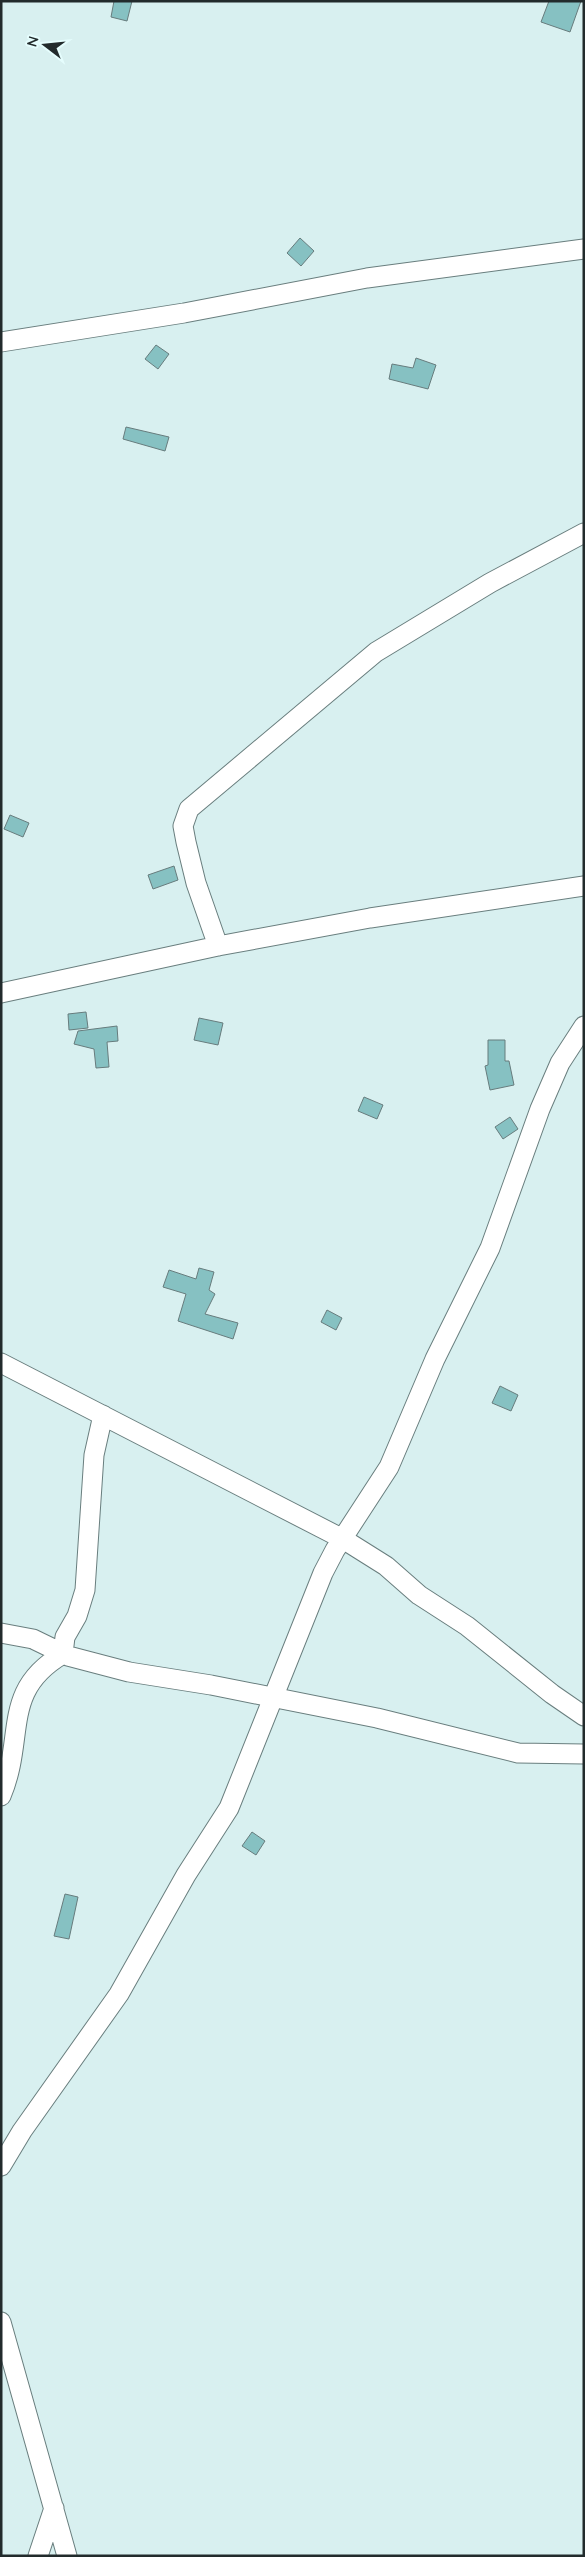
<svg xmlns="http://www.w3.org/2000/svg" width="585" height="2557" font-family="Quicksand,sans-serif">
<style>
.building{fill:#86c1c2;stroke:#677c7d}
.lines{fill:none;stroke-linecap:round;stroke-linejoin:round}
.minor-casing{stroke:#697e7e;stroke-width:21}
.minor{stroke:#fff;stroke-width:19}
</style>
<rect width="100%" height="100%" fill="#d8f0f0"/>
<path class="building" d="M114,1H132L127,21L111,17Z
M549,1H581L570,32L541,22Z
M300,238L314,251L301,266L287,253Z
M156,345L169,354L158,369L145,359Z
M416,358L436,365L428,389L389,379L392,364L413,368Z
M126,427L169,437L165,451L123,439Z
M10,815L29,823L23,837L4,829Z
M174,866L178,880L153,889L148,875Z
M86,1012L88,1028L69,1030L68,1014Z
M199,1018L223,1023L218,1045L194,1040Z
M117,1026L118,1041L107,1042L109,1067L96,1068L94,1049L74,1044L78,1031Z
M488,1040H505V1061H509L514,1085L490,1090L485,1066L488,1065Z
M364,1097L383,1105L377,1119L358,1111Z
M510,1117L518,1129L503,1139L495,1127Z
M199,1268L214,1272L209,1290L215,1294L205,1314L238,1323L233,1339L178,1321L186,1294L163,1287L169,1270L196,1279Z
M327,1310L342,1318L336,1330L321,1322Z
M500,1386L518,1395L511,1411L492,1403Z
M252,1832L265,1841L256,1855L242,1846Z
M65,1894L78,1897L69,1939L54,1936Z"/>
<g class="lines">
<defs>
<path id="minor" d="M1,342L184,313L367,278L584,249
M218,946L196,883L186,842L183,826L189,809L376,652L490,583L584,533
M1,993L218,946L370,918L584,886
M1,1363L343,1539L386,1566L419,1595L467,1626L552,1694L584,1716
M1,1633L33,1639L68,1656L129,1672L211,1685L377,1718L518,1753L584,1754
M1,1796C26,1737 0,1691 63,1654L65,1637L77,1616L85,1590L94,1455L103,1415
M1,2166L22,2131L119,1994L186,1875L229,1808L323,1573L335,1550L389,1467L435,1359L490,1248L540,1109L560,1063L584,1026
M1,2322L67,2556
M38,2556L54,2508"/>
</defs>
<use href="#minor" class="minor-casing"/>
<use href="#minor" class="minor"/>
</g>
<rect width="585" height="2557" fill="none" stroke="#222b2c" stroke-width="5"/>
<g transform="translate(45 45) rotate(286)" stroke="#e5fdfd" stroke-width="4" paint-order="stroke">
<path d="M0-4L9 19L0 12L-9 19Z" fill="#222b2c"/>
<text y="-8" font-size="14" font-weight="bold" text-anchor="middle" fill="#222b2c">N</text>
</g>
</svg>
